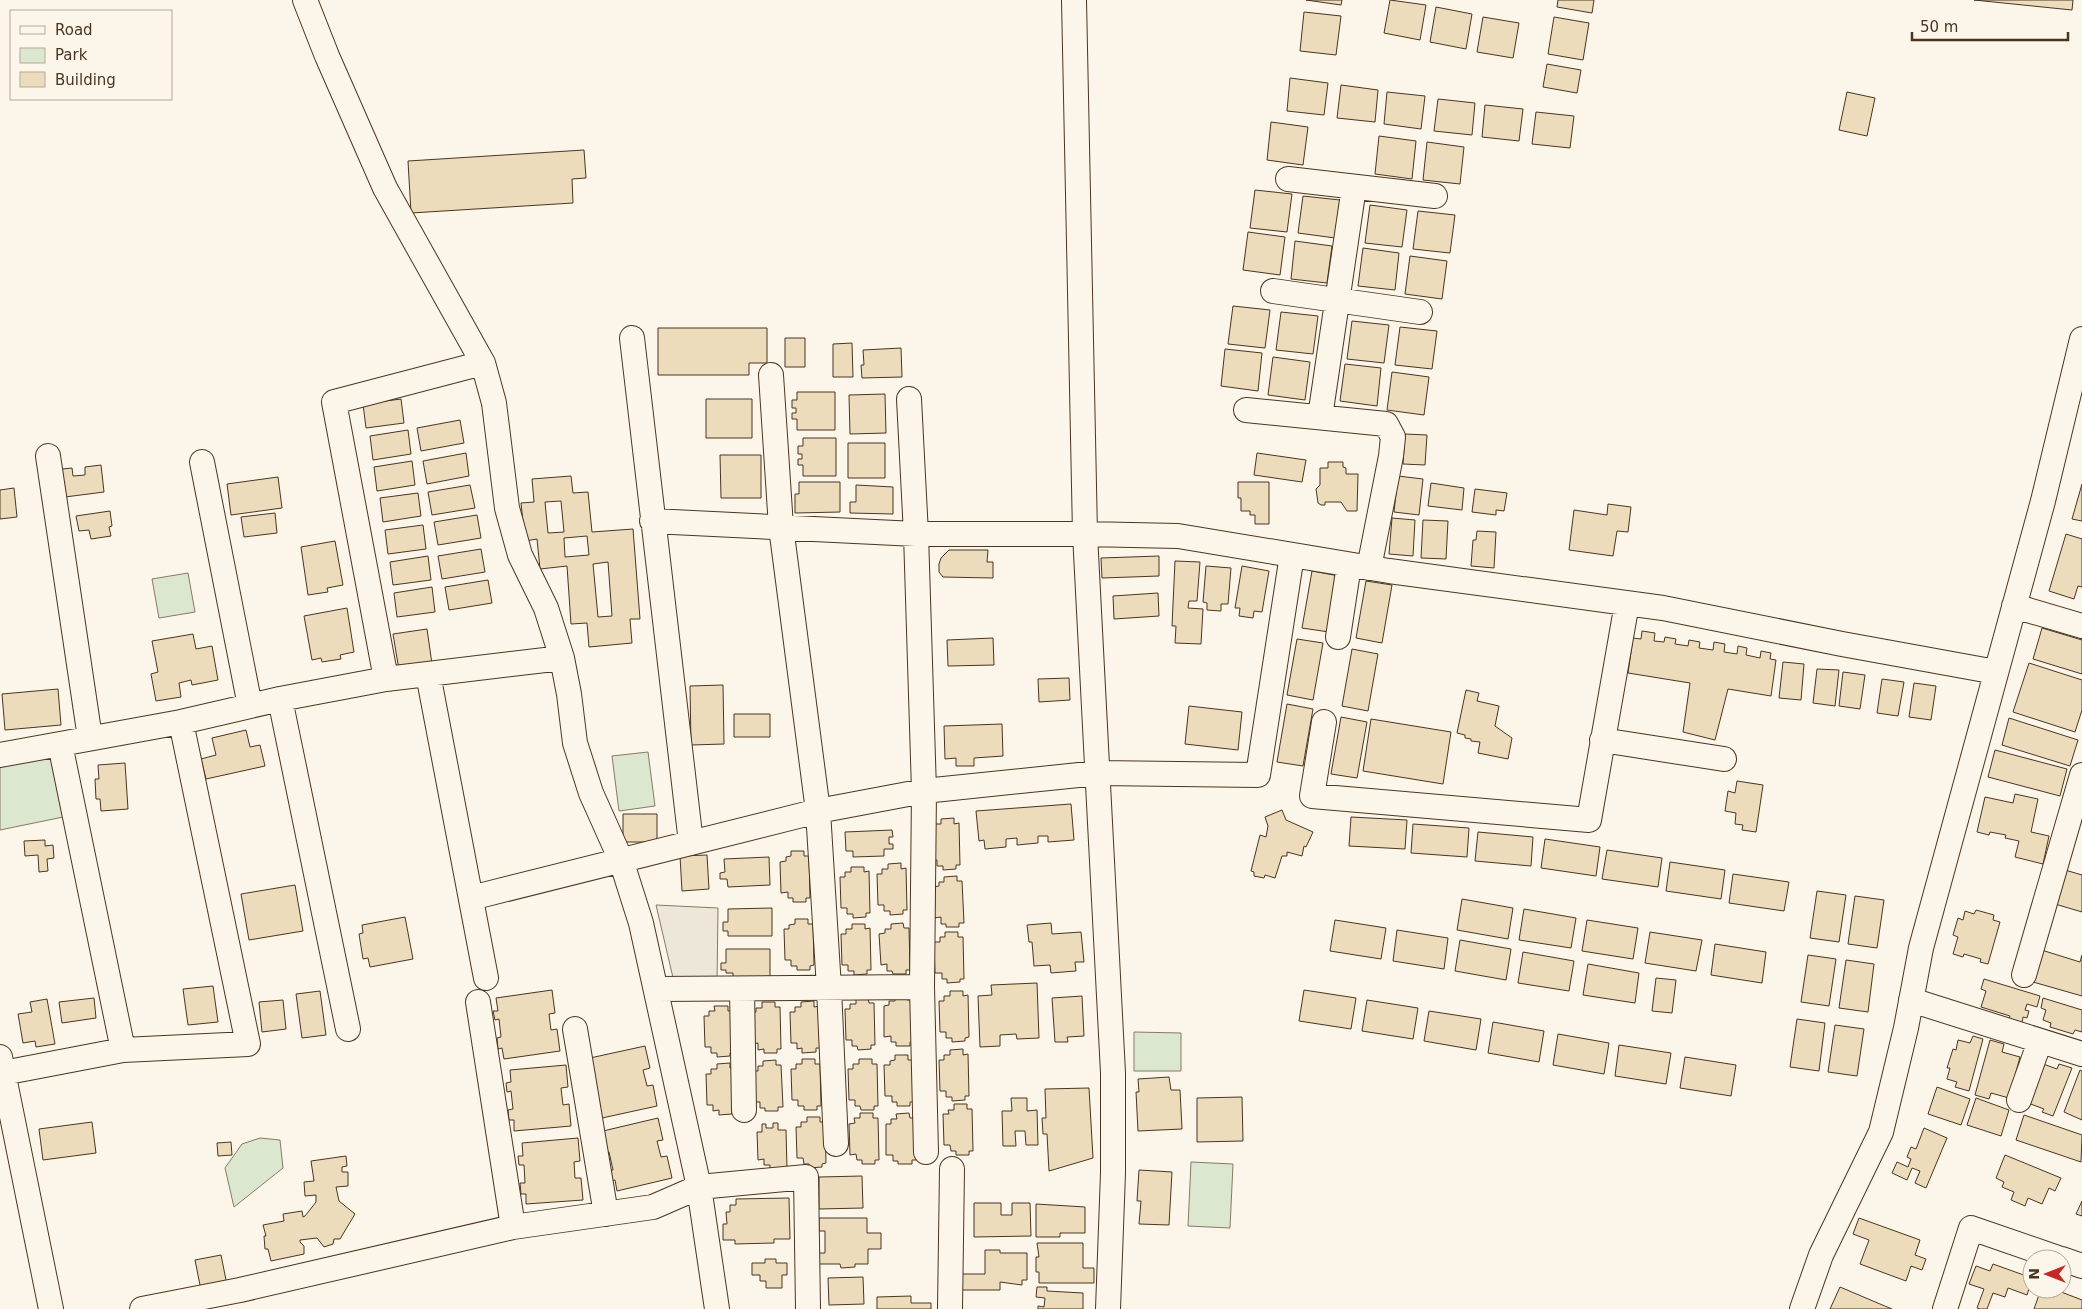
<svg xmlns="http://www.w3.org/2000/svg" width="2082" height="1309" font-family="'DejaVu Sans',sans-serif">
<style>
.green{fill:#dce7d0;stroke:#887966}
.parking{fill:#ede7d9;stroke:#887966}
.building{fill:#ecdcbc;stroke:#4a3520;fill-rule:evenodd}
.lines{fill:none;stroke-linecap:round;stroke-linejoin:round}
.minor-casing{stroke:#4a3520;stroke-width:26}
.minor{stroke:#fbf6e9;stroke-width:24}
</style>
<rect width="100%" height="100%" fill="#fbf6e9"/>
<path class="green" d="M188,573L195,612L159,618L152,579Z
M648,752L655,806L619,811L612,756Z
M55,755L68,816L0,830V766Z
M1134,1032L1181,1033V1071H1134Z
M260,1138L280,1140L283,1168L234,1207L225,1168L242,1144Z
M1191,1162L1233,1164L1230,1228L1188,1226Z"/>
<path class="parking" d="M656,905L718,908L717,983L674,982Z"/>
<path class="building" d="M1306,0H1342L1341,5Z
M1390,0L1426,5L1420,40L1384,33Z
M1558,0H1594L1592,13L1557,7Z
M1974,0H2073L2072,10Z
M1436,7L1472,14L1466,49L1430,42Z
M1304,12L1341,16L1336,55L1300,51Z
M1483,17L1519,23L1513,58L1477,52Z
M1554,17L1589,23L1583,60L1548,54Z
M1547,64L1581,70L1577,93L1543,87Z
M1290,78L1328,83L1324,115L1287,111Z
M1341,85L1378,90L1375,122L1337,118Z
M1387,92L1425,96L1421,129L1384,124Z
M1847,92L1875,98L1867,136L1839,130Z
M1438,99L1475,103L1472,135L1434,131Z
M1485,105L1523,109L1519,141L1482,137Z
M1536,112L1574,116L1570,148L1532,144Z
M1271,122L1308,127L1303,165L1267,160Z
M1379,136L1416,141L1412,179L1375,174Z
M1427,142L1464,147L1460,184L1423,180Z
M584,150L586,178L572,179L573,203L411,213L408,161Z
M1255,190L1292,194L1287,232L1250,228Z
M1303,196L1340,200L1335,238L1298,233Z
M1370,205L1407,210L1402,247L1365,243Z
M1418,211L1455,215L1450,253L1413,249Z
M1248,232L1285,237L1280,275L1243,270Z
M1295,241L1332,246L1327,283L1291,279Z
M1363,248L1399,253L1395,290L1358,286Z
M1410,256L1447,261L1442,299L1405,294Z
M1233,306L1270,310L1265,348L1228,344Z
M1281,312L1318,316L1313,354L1276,350Z
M1352,321L1389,325L1384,363L1347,359Z
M1400,327L1437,331L1432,369L1395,365Z
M658,328H767V363H749V375H658Z
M785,338H805V367H785Z
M852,343L853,377H833V344Z
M901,348L902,377L862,378L861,365H864L863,350Z
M1225,349L1262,353L1258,391L1221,386Z
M1273,357L1310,362L1305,400L1268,395Z
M1345,364L1381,368L1377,406L1340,401Z
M1392,372L1429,377L1424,415L1387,410Z
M797,392H835V430H797V419H792V413H796V408H792V400H797Z
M885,394L886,433L850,434L849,395Z
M401,399L404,423L366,428L363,404Z
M706,399H752V438H706Z
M460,420L464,443L421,451L417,428Z
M408,430L411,454L373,460L370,436Z
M1405,434L1427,435L1425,465L1403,464Z
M803,438H836V476H803V465H798V459H802V454H798V446H803Z
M848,443H885V478H848Z
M466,453L469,476L427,484L423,461Z
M1257,453L1306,460L1302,482L1254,475Z
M720,455H761V498H721Z
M412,461L415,485L377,491L374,467Z
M1328,462H1343V467L1346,468V474H1358L1357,511H1347L1341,502H1325V505H1321L1318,503L1316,489L1320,485V468H1328Z
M101,465L104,492L65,497L62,469L72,468L73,476L85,475V467Z
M571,476L573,493L588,492L592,532L633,529L640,619H630L632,643L589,647L587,623L571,624L567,566L540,569L537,539L525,541L521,503L534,502L532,479ZM561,501L564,532L548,533L545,502ZM587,536L589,555L565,557L564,538ZM608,562L612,616L598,617L593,564Z
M1398,476L1423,479L1419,515L1394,512Z
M278,477L282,508L231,515L227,484Z
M799,482H840V512L795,513V494H799Z
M1238,482H1269V524H1255V515H1250V511H1241V498H1238Z
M1431,483L1464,488L1462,510L1428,506Z
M2082,484V521L2072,519Z
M470,485L475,508L432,515L428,492Z
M856,485L893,487V514L850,513V502H856Z
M14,488L17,517L0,519V490Z
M1475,489L1507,493L1504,511L1496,510V515L1472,512Z
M418,493L421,516L383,522L380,498Z
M1608,504L1631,507L1628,532L1617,531L1613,556L1569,550L1574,510L1607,515Z
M110,511L112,526L109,527L111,536L91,539L89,530L79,531L76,516Z
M275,513L277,533L244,537L241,517Z
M477,515L481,538L438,545L434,522Z
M1392,518L1415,520L1413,556L1389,554Z
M1423,520L1448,521L1446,559L1421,558Z
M423,525L426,549L388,554L385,530Z
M1477,531L1496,532L1494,568L1471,566L1473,540H1476Z
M2066,534L2082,539V587L2078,586L2074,599L2049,591Z
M335,541L343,585L327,588L328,592L308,595L301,547Z
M481,549L485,572L442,579L438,556Z
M949,550H988L987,562H993V578L943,577L939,572V564L941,558Z
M428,556L431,580L393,585L390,562Z
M1159,556V576L1102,578L1101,558Z
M1175,561L1200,562L1197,601H1189L1188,608L1203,609L1201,644L1175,643L1176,626H1172Z
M1206,566L1231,568L1228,604H1221V611L1207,610V603L1203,602Z
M1242,566L1269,571L1262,612L1254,611L1253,618L1239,616L1240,608H1235Z
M1312,571L1339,576L1329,632L1302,628Z
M488,580L492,603L449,610L445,587Z
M1366,581L1392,585L1382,643L1356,638Z
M432,587L435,612L397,617L394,593Z
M1158,593L1159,616L1114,619L1113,596Z
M347,608L354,652L340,655L341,659L322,662L321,658L312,660L304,616Z
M2042,628L2082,640V674L2033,659Z
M427,629L432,664L399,670L393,634Z
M1642,631L1655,633L1654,641L1664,642L1665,637L1676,639L1675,644L1688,646L1689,640L1700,642L1699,648L1713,650L1714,642L1725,644L1724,652L1737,654L1738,646L1747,648L1746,655L1760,658L1761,651L1771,653L1770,659L1776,660L1771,696L1728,689L1715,740L1683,732L1690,683L1628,673L1633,638L1641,639Z
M193,634L196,649L212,646L218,680L192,685L191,680L179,683L181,697L156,701L151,674L158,672L152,641Z
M993,638L994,665L948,666L947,640Z
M1297,639L1323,643L1313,700L1287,695Z
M1352,649L1378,654L1368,711L1342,706Z
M1783,662L1804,664L1801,700L1779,698Z
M2029,663L2082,680V710L2075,732L2013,712Z
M1817,669L1839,670L1835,706L1813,703Z
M1843,672L1865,675L1860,709L1839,706Z
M1069,678L1070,700L1039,702L1038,679Z
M1882,679L1904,682L1898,716L1877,713Z
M1914,683L1936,686L1931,720L1909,717Z
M723,685L724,744L691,745L690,686Z
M58,689L61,725L5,730L2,694Z
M1466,690L1479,693L1477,701L1499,706L1495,726L1512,738L1508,759L1478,753L1480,742L1471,741V739L1465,738V735L1457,733Z
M1287,704L1313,709L1303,766L1277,762Z
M1189,706L1242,712L1238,750L1185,744Z
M734,714H770V737H734Z
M1341,717L1367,722L1357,778L1331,774Z
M2009,718L2078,740L2070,766L2002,745Z
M1371,719L1451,732L1443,784L1363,771Z
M1002,724L1003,756L974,758V766H956V758L945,759L944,726Z
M246,730L250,747L260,745L265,766L206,779L201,759L216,755L212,738Z
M1995,750L2067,769L2060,796L1988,777Z
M125,763L128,809L101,811L100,799H96L95,779H99L98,765Z
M1737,781L1763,785L1756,832L1742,830L1743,825L1735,824L1736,813L1725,811L1728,791L1735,793Z
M2015,794L2038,799L2031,832L2049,836L2043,864L2015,857L2019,841L2005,838L2006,835L1990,832L1989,835L1977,832L1985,797L2013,803Z
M1071,804L1074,840L1048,842V836H1038V843L1017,845V838L1006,839V847L985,849L984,840L979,841L976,811Z
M1282,810L1286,820L1313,832L1306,847L1304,846L1302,856L1287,852V856H1282L1275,878L1265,875L1264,878L1254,876V872L1251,871L1260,835L1266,837L1268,826L1265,817Z
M623,814H657V842H623Z
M1351,817L1407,820L1405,849L1349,846Z
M954,818V824L959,823L960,865H956V869L943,870V866H937V860H931L935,824H941V819Z
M1413,824L1469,828L1467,857L1411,853Z
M892,830L893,837H889V844H893V849H884V856L853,857V851H846L845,832Z
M1478,832L1533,837L1531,866L1475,861Z
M1545,839L1600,847L1596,876L1541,868Z
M45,840V846L53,845L54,858L47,859L48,871L39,872L38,855L25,856L24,841Z
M1607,850L1662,858L1658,887L1602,879Z
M791,851H804V856H809L810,898H806V902H793V898H788V892L781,893L780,862L786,861V857L791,856Z
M707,855L709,889L682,891L680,856Z
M769,857L770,885L728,887L727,879H720V873L725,872L724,859Z
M1670,862L1725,870L1721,899L1666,891Z
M901,863V869L906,868L907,910H903V914L890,915V911H884V905H878L877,874H882V869H888V864Z
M851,867H864V872L869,871L870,913H866V917L853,918V914H847V908H841L840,877H845V872H851Z
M2065,870L2082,875V912L2055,904Z
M1733,874L1789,882L1784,911L1729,903Z
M957,876V881H962L964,923H959V927H946V924H941V917L934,918L933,887L939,886V882H944V877Z
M295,885L303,931L249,940L241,894Z
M1817,891L1846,895L1839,942L1810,938Z
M1855,896L1884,900L1877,948L1848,944Z
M1462,899L1513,908L1508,939L1457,930Z
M772,908V936H728V931H723V922H728V909Z
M1524,909L1576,918L1571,948L1519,940Z
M1976,910L1994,915L1993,920L2000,922L1988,964L1980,962L1981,959L1964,954L1963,957L1953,954L1958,937L1953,935L1958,918L1963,920L1965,911L1974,914Z
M405,917L413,959L370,967L368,958L363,959L359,934L363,933L362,925Z
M795,919H808V924H813L814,965L810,966V970H797V966H791V960H785L784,929H789V925L795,924Z
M1335,920L1386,928L1381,959L1330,951Z
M1587,920L1638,928L1633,959L1582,951Z
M903,923L904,928H909L910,970H906V974H893L892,971H887V964L881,965L879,934L885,933V929H891V924Z
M1051,923L1052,934L1081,932L1084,962H1075L1076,971L1051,973L1050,965L1034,966L1032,942H1029L1027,925Z
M852,924H865V929L870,928L871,970H867V974L854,975V971H848V965H842L841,934H846V929H852Z
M1397,930L1448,938L1444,969L1393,961Z
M945,932H958V937H963L964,979H960V982L947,983V979H942V973H935L934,942H940V937H945Z
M1650,932L1702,940L1696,971L1645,963Z
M1460,940L1511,949L1506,980L1455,971Z
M1715,944L1766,952L1762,983L1711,975Z
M2035,948L2080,962L2082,955V996L2026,980Z
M726,949H770V977L733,978V973H726V970H721V963H726Z
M1523,952L1574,961L1569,991L1518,983Z
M1808,955L1836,959L1829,1006L1801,1002Z
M1846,960L1874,964L1868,1012L1839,1008Z
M1588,964L1639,973L1635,1003L1583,995Z
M1656,978L1676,980L1672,1013L1652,1011Z
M1984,979L2040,996L2037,1007L2027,1004L2025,1010L2029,1011L2027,1018L2023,1017L2022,1023L2009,1019L2010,1016L1981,1007L1986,991L1981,989Z
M1037,983L1039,1038L1017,1039L1016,1034L1000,1035V1046L980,1047L978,996L992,995L991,985Z
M213,986L218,1022L188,1025L183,989Z
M552,990L555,1013L549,1014L551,1030L557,1029L560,1051L504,1059L502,1048L498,1049L497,1038L501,1037L499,1019L495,1020L493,1011H498L496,998Z
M1304,990L1356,998L1351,1029L1299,1021Z
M320,991L326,1035L302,1038L296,994Z
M950,991H963V996L968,995L969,1037L965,1038V1041L952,1042V1038H946V1032H940L939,1001H944V996H950Z
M894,995H907V1000H913L914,1042H910V1046H896V1042H891V1036L884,1037V1006L889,1005V1001H895Z
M1082,996L1084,1036L1067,1037L1068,1042H1055L1052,998Z
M94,998L96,1018L62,1023L59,1002Z
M868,998L869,1003H874L875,1045H871V1049L858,1050L857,1046H852V1040H846L845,1009H850V1004H856V999Z
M2043,998L2082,1010V1032L2075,1030L2073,1034L2050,1027L2051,1023L2043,1020L2046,1010L2041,1008Z
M47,999L55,1044L36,1047L35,1041L23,1043L18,1014L32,1012L30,1002Z
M283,1000L286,1029L262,1032L259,1002Z
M1367,1000L1418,1008L1413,1039L1362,1031Z
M814,1001V1007L819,1006L820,1048H816V1052L802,1053V1048L797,1049V1043H791L790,1012H795V1007H801V1002Z
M762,1002H775V1007H780L781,1049H777V1053H764V1049L758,1050V1043L752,1044L751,1013L756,1012V1008H762Z
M714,1006H728V1011H733L734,1052L730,1053V1056L717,1057V1053H711V1047H705L704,1016H709V1011H715Z
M1429,1011L1481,1019L1476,1050L1424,1041Z
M1797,1019L1825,1023L1819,1071L1790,1067Z
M1493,1022L1544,1031L1539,1062L1488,1053Z
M1835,1025L1864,1029L1857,1076L1828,1072Z
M1558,1034L1609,1043L1604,1074L1553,1065Z
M1973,1036L1983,1039L1969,1091L1955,1087L1957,1082L1947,1079L1950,1068H1947L1953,1049L1956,1050L1958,1040L1970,1043Z
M1990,1040L2004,1044L2002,1052L2020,1057L2009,1098L1991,1093L1989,1099L1975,1095Z
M1619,1045L1671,1053L1666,1084L1615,1076Z
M645,1046L650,1068L643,1070L647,1086L653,1085L657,1106L602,1118L590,1058Z
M963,1049V1055L968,1054L969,1096H965V1100L952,1101V1097H946V1091H940L939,1060H944V1055H950V1050Z
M895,1055H908V1060H913L915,1102H910V1106H897V1102H892V1096H885L884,1065H890V1061L895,1060Z
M1685,1057L1736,1065L1731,1096L1680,1088Z
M802,1059H815V1064H820L821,1106H817V1110H804V1106H798V1100H792L791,1069H796V1064H802Z
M859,1059H872V1064H877L878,1106H874V1110H861L860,1106H855V1100H849L848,1069H853V1064H859Z
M776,1060V1065H781L783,1107H778V1111H765V1108H760V1102H753L752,1071H758V1066H763V1061Z
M730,1063V1068H735L736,1110H732V1114L719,1115V1110L713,1111V1105H707L706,1074H711V1069H717V1064Z
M2043,1064L2057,1069L2059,1064L2072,1068L2053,1116L2042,1112L2044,1109L2028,1103Z
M566,1065L568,1087L561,1088L563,1105L569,1104L571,1126L514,1131V1120H509L508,1110L513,1109L511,1091L507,1092L506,1083L511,1082L510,1070Z
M2080,1070L2082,1071V1120L2064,1112Z
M1169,1077L1171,1090H1180L1182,1129L1138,1131L1136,1092H1139L1138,1079Z
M1937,1087L1970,1099L1961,1125L1928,1114Z
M1089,1088L1093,1158L1049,1171L1047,1134H1043L1042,1118H1046L1045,1089Z
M1242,1097L1243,1141L1197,1142V1098Z
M1011,1098H1027V1111L1037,1110L1038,1145H1026L1025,1131H1015L1016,1146H1003L1002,1111H1012Z
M1976,1098L2009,1110L2001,1136L1967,1125Z
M954,1104H967V1109H972L973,1151H969V1155H956V1151H951L950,1145H944L943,1114H949L948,1110H954Z
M860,1113H873V1118H878L879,1160H875V1164H862V1160H857L856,1154L850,1155L849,1124L855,1123L854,1118H860Z
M909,1113L910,1118H915L916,1160H912V1164H898V1161H893V1155H886V1124H891V1119H897L896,1114Z
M2024,1115L2082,1135L2081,1162L2016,1140Z
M807,1117H820V1122H825L826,1163L822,1164V1167L809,1168V1164H804L803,1158H797L796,1127H801V1122H807Z
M658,1118L663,1140L657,1141L661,1157L667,1156L672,1178L617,1191L615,1180L611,1181L608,1171L613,1170L609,1152L604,1153L602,1144L606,1143L603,1131Z
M92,1122L96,1153L43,1160L39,1129Z
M773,1123H778V1130H786L787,1169H770V1165H764V1159L758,1160L757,1132H762V1124H766V1128H773Z
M1924,1128L1947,1138L1926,1188L1915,1183L1920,1171L1912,1168L1907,1180L1892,1173L1897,1162L1908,1167L1911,1159L1907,1157L1911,1147L1916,1149Z
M578,1138L580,1161L574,1162L575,1178H581L583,1200L526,1204V1194H521L520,1183H525L524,1165H519L518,1156H523L522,1143Z
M231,1142L232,1155L218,1156L217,1143Z
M2005,1155L2061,1178L2055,1191L2049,1188L2042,1204L2028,1198L2025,1206L2011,1200L2014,1192L2002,1187L2004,1182L1996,1178Z
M346,1156L347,1166L342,1167V1172H348V1186L336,1187L339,1201L355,1214L340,1239H334L333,1244L324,1247L317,1238L300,1240V1242L304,1246V1254L271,1261L268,1249H265L264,1236H266L263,1225L284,1221L283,1214L302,1211L303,1217L305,1216L316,1202V1195L305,1196L304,1182L314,1181L311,1161Z
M1139,1170L1172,1172L1169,1225L1139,1224L1141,1201H1137Z
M862,1176L863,1208L819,1209V1177Z
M789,1198L790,1239H774V1243L735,1244V1240H723V1224H727L726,1212H730V1205H736V1199Z
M2082,1201V1216L2076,1214Z
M974,1203H1001V1215H1012V1203H1030L1031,1236L974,1237Z
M1036,1204L1085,1207V1233H1060V1237H1036Z
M819,1218H867V1233H881V1249H868V1264H855V1267L841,1268L840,1264H819V1253H825V1231H819Z
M1859,1218L1920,1240L1915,1255L1926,1259L1922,1270L1911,1266L1906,1281L1860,1264L1869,1240L1853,1234Z
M1037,1243H1083V1268H1094V1283H1039V1272H1036V1257H1039Z
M985,1250H1000V1253H1027V1280H1022V1285L1000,1282V1290H958V1274H985Z
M221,1255L227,1285L201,1290L195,1260Z
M765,1259H776V1263H787V1275H782V1288H766V1281H760V1275H752V1263H765Z
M1993,1264L2032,1278V1280L2027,1295L2008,1288L2005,1297L1993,1293L1987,1309H1980L1977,1308L1984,1289L1969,1284L1976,1266L1990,1271Z
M863,1277L864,1304L829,1305L828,1278Z
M1037,1287H1047V1291L1083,1293V1309H1038V1306L1044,1307L1045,1298L1036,1297Z
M1840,1287L1880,1304L1892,1309H1830Z
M2056,1290L2082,1300V1309H2034L2040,1292L2054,1297Z
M911,1296V1303H931V1309H877V1297Z"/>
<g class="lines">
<defs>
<path id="minor" d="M305,0L327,56L385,188L483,363
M1074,0L1085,534L1113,1073V1173L1108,1309
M1288,179L1435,196
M1273,291L1420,312
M632,338L691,843
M771,375L781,527L818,811L829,988L836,1144
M1246,410L1386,424L1393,437L1391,456L1369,568
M1320,417L1354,187
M48,456L90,738
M202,462L250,706
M652,521L916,534H1085L1178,536L1389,571L1663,608L1842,644L1996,672
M2014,606L2082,626
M1338,637L1349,565
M428,674L486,978
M386,679L562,658
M280,699L348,1029
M1324,722L1312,796L1589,820L1627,603
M1602,740L1724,759
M60,744L123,1050
M0,755L181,722L280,699L386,679L334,402L483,363L494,403L507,508L520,555L546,608L562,658L569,694L575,743L591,793L621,860L641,923L699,1187L717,1309
M471,898L818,811L924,791L1098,773L1258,775L1292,555
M2024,975L2082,775
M922,987L926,1152
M657,989L922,987L924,791L916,534L909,399
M742,989L744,1110
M1911,1000L2082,1054
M478,1002L513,1227
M575,1029L606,1214
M0,1057L51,1309
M3,1073L123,1050L248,1044L181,722
M2019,1100L2040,1041
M2062,1259L2082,1266
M142,1309L240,1290L513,1227L653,1207L699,1187L806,1177L808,1309
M950,1309L952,1169
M1802,1309L1821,1255L1881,1132L1906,1028L1921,948L2043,501L2082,339
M1945,1309L1971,1228L2061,1259"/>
</defs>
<use href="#minor" class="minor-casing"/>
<use href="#minor" class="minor"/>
</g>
<rect x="10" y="10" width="162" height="90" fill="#fbf6e9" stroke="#b4a999"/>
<rect x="20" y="26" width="25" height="8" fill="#fbf6e9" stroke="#b4a999"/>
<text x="55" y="35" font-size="15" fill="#4a3520">Road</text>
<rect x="20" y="48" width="25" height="15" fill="#dce7d0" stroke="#b4a999"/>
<text x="55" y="60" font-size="15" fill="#4a3520">Park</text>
<rect x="20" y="72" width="25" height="15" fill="#ecdcbc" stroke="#b4a999"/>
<text x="55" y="85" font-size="15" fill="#4a3520">Building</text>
<g transform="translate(2047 1274) rotate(270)"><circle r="24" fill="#fbf6e9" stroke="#b4a999"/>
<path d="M0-4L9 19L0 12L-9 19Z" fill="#c62828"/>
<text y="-8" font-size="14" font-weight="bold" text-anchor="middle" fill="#4a3520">N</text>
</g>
<path d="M1912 32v8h156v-8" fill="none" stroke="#4a3520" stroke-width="2.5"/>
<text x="1920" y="32" font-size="15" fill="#4a3520" stroke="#fbf6e9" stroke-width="4" paint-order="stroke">50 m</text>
</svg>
